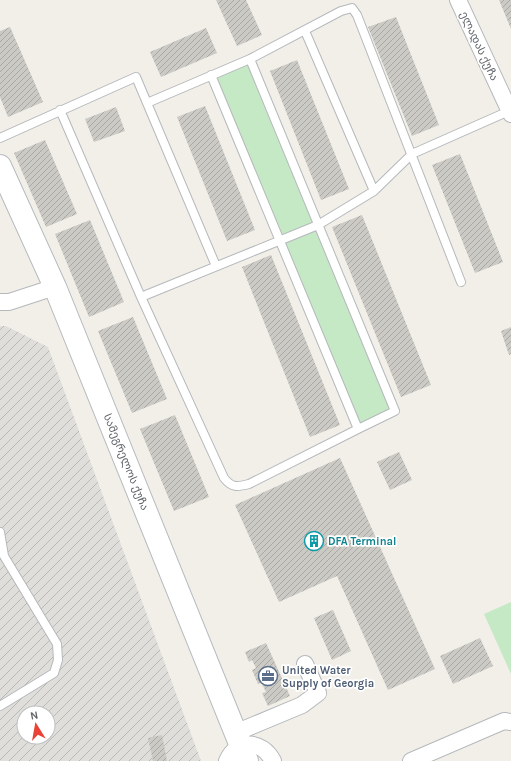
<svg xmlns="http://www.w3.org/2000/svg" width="511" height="761" font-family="Karla,'Noto Sans Georgian',sans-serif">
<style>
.industrial{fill:url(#industrial-furrows);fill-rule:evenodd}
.park{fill:#c5e8c5}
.building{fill:url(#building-hatch)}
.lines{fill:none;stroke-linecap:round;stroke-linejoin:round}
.service-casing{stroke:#b5b8bc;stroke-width:10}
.minor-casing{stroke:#b5b8bc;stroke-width:18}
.secondary-casing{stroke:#b6babf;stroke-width:24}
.service{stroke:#fff;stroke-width:8}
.minor{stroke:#fff;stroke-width:16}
.secondary{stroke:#fff;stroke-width:22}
.labels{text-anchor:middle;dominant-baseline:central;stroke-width:3.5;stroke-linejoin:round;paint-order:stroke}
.street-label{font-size:11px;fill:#5f6368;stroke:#fff}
.culture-label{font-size:11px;font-weight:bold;fill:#0d838f;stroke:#fff;text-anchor:start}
.service-label{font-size:11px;font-weight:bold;fill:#4e5e75;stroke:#fff;text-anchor:start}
</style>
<defs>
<pattern id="industrial-furrows" width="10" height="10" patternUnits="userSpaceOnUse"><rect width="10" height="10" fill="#e0deda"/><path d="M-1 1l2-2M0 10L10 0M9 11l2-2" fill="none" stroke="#b9b8b5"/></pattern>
<pattern id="building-hatch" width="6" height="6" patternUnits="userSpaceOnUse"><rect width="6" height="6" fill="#cccac5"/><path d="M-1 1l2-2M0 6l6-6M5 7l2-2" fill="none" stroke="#a9a8a4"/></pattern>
</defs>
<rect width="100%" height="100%" fill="#f1efe8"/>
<path class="industrial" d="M0,326H6L48,347L201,761H0ZM24,713H48V737H24Z"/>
<path class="park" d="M250,59L395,411L358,429L211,75Z
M511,602V674L484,614Z"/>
<path class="building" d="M216,0H246L262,35L237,46Z
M499,0H511V29Z
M396,17L439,125L412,136L368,27Z
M10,27L43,102L8,117L0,97V31Z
M206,28L217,53L161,77L150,52Z
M297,60L349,189L321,200L270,71Z
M205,106L255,230L227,241L177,117Z
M116,107L125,131L94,142L85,119Z
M45,140L77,214L46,227L14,153Z
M460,154L503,262L475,273L432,165Z
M362,215L431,385L401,397L332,227Z
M90,220L124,302L89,317L55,234Z
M271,255L340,425L310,437L242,267Z
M133,317L167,399L132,413L98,331Z
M511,327V354L509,355L501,331Z
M175,415L209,497L174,511L140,429Z
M399,452L412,480L390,490L377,462Z
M340,458L435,669L388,690L337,576L279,602L235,505Z
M333,610L351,651L332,660L314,618Z
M480,638L493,666L453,684L440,656Z
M266,643L290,696L268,706L262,693L266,692L261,682L258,684L252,670L256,668L252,660L249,662L245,652Z
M162,735L167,761H153L148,738Z"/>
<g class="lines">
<defs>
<path id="service" d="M305,31L374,191
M211,75L358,429L395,411L250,59
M147,103L250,59L341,11L352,8L357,15L461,282
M60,110L141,297L224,478C232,488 237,487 249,484L358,429
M0,138L136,77L216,266
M141,297L318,225L374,191L412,154L509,111
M0,532L4,556L57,644L58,660L54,673L0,706"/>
<path id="minor" d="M458,0L511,114
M0,302H9L55,287
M235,733L302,705L318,693L305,664
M227,761C237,738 262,740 273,761
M411,761L504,721L511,722"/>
<path id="secondary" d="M0,166L55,287L247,761"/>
</defs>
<use href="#service" class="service-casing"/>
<use href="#minor" class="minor-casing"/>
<use href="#secondary" class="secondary-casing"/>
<use href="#service" class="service"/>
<use href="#minor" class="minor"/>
<use href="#secondary" class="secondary"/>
</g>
<defs>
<symbol id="building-ring" viewBox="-11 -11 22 22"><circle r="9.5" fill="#fff" stroke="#0f9aa8" stroke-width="1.5"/><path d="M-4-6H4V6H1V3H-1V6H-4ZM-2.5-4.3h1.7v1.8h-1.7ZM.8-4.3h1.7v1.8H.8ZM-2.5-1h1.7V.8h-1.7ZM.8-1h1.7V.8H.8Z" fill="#0f9aa8"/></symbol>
<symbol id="office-ring" viewBox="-11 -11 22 22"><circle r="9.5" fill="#fff" stroke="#5c6f8a" stroke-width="1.5"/><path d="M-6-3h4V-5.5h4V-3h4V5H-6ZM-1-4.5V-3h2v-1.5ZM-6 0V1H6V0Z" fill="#5c6f8a"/></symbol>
</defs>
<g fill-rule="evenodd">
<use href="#building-ring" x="303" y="530" width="22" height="22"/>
<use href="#office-ring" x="257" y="665" width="22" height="22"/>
</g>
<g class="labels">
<g class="street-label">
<text transform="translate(479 46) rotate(65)">ელადას ქუჩა</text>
<text transform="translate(126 462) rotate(68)">სამეგრელოს ქუჩა</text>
</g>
<g class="culture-label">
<text x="328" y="541">DFA Terminal</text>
</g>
<g class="service-label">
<text x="282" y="670">United Water<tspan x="282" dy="13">Supply of Georgia</tspan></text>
</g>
</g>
<g transform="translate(36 725) rotate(349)"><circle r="19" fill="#ffffff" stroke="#bfc1c3"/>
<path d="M0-3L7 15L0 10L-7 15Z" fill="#ea4335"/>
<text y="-6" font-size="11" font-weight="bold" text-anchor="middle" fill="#5f6368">N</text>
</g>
</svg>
